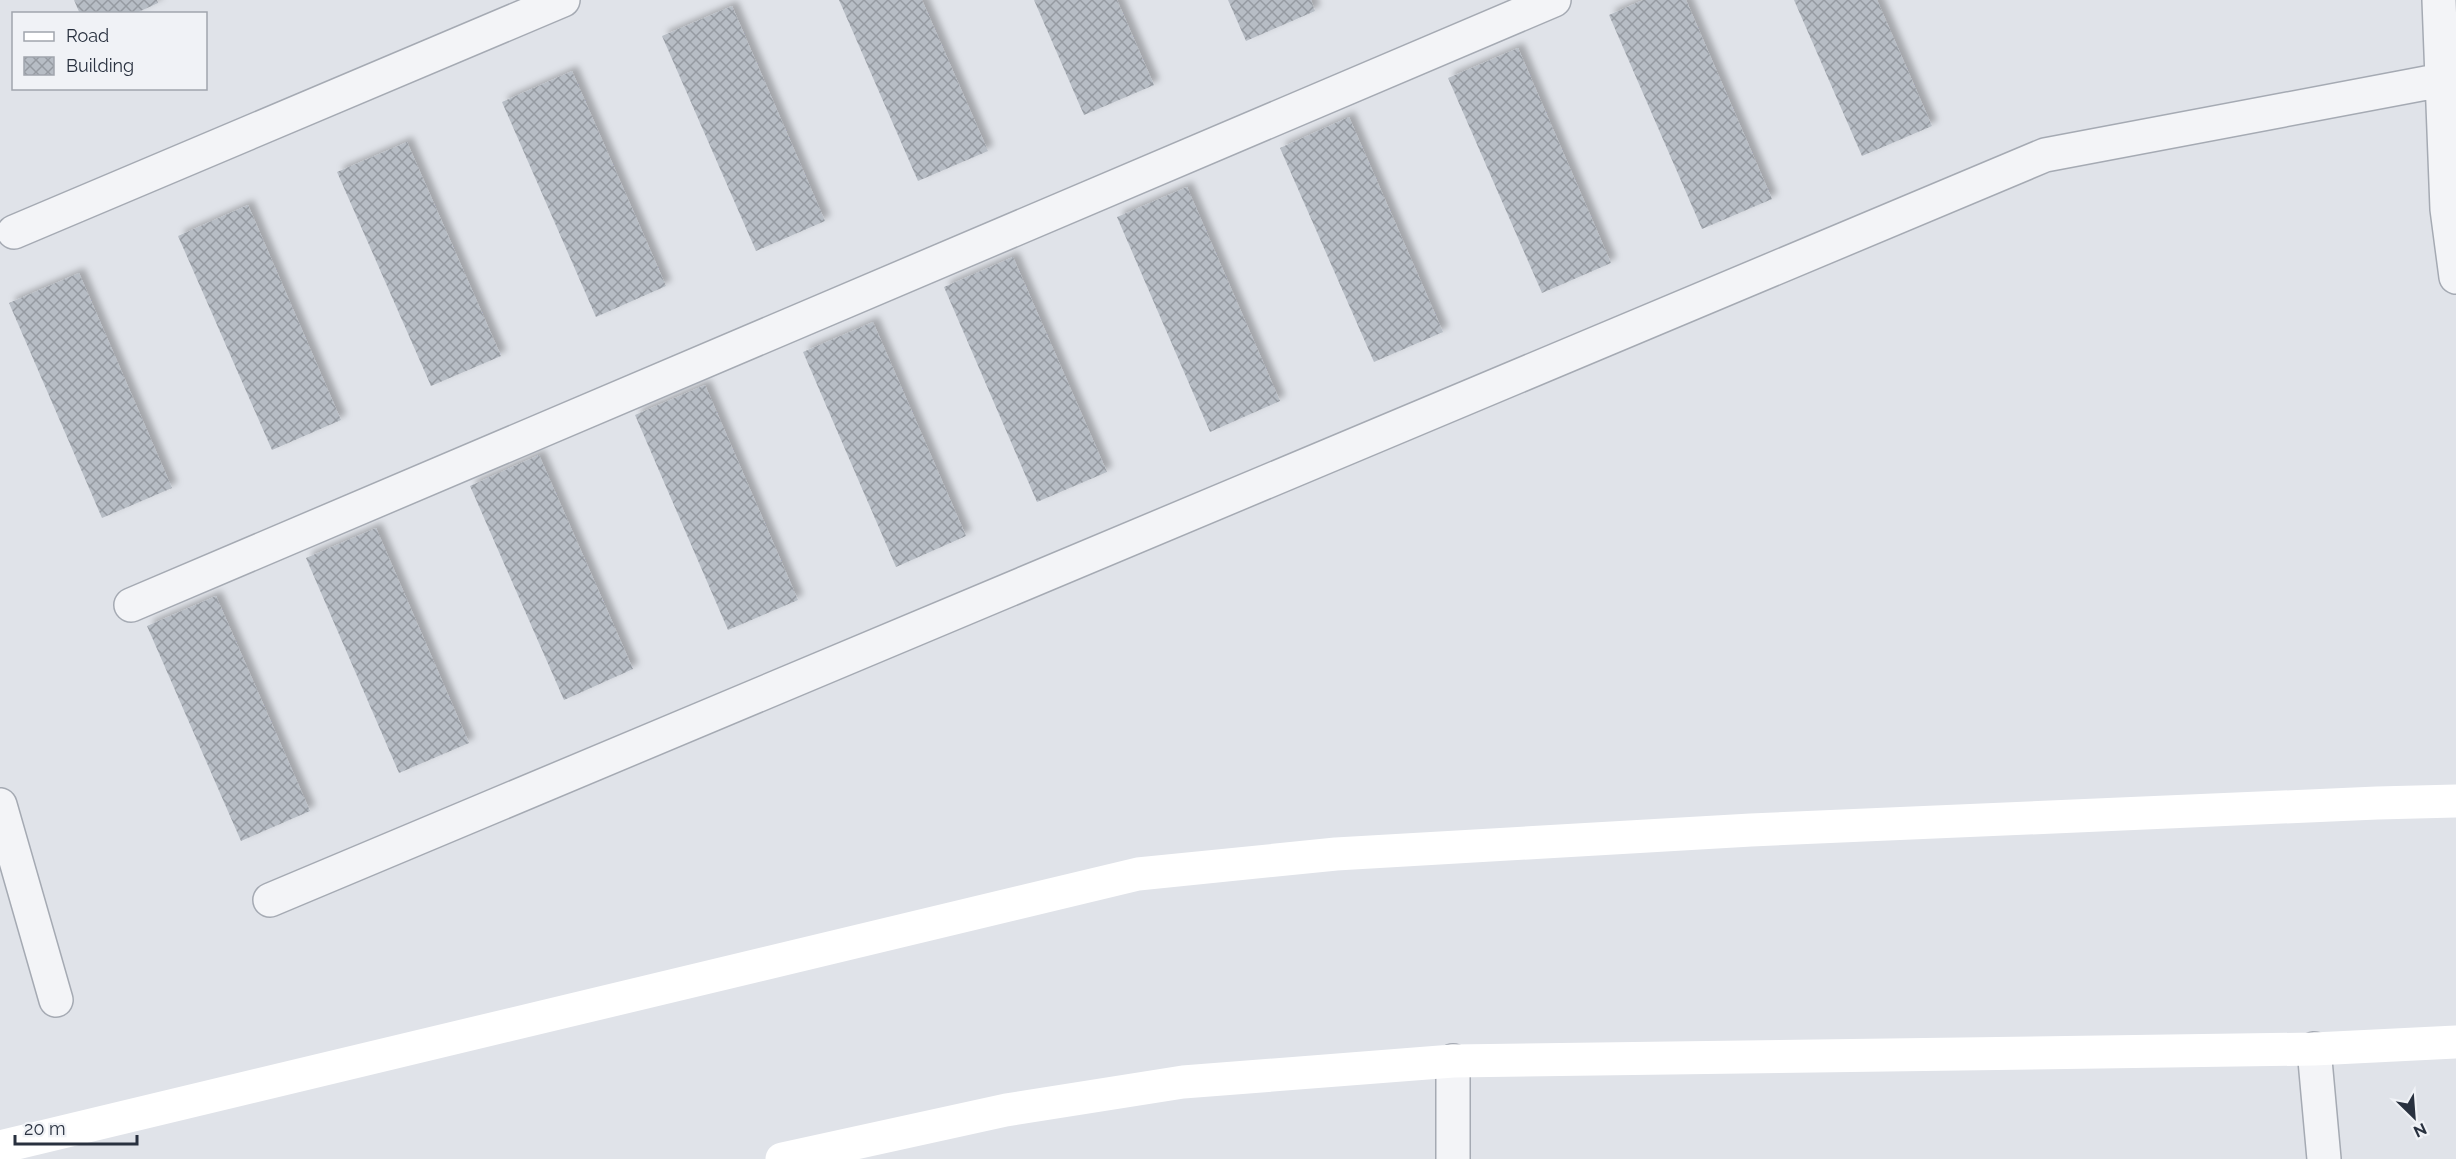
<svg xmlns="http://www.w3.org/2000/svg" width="2456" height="1159" font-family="Raleway,sans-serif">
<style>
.building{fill:url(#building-cross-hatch);filter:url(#shadow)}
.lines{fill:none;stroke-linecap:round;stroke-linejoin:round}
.street-casing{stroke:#a5aab3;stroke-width:36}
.street{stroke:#f3f4f7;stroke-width:33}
.secondary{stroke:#fff;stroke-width:33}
</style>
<defs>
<pattern id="building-cross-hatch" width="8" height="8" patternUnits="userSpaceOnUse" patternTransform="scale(1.5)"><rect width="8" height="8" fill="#b7bdc5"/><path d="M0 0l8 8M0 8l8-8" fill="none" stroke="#959aa1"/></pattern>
<filter id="shadow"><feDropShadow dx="5.5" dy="-5.5" stdDeviation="3" flood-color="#0004"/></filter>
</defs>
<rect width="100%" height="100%" fill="#e0e3e9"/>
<path class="building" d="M74,0H157L158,3L134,14H80Z
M839,0H922L988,151L918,181Z
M1034,0H1117L1154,85L1084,115Z
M1228,0H1311L1315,11L1246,41Z
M1643,0H1686L1772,199L1702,229L1609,15Z
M1794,0H1877L1932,126L1862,156Z
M732,6L825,221L756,251L662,36Z
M1518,48L1611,263L1542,293L1448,78Z
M572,71L666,286L596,317L502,102Z
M1349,117L1443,332L1374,362L1280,148Z
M407,142L501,356L431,386L337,172Z
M1187,187L1280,401L1210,432L1117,217Z
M248,205L341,420L272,450L178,236Z
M1013,257L1107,472L1037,502L944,287Z
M79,273L172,488L102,518L9,303Z
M873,322L966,536L896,567L803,352Z
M705,385L798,600L728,630L635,415Z
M539,455L633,669L564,700L470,486Z
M376,528L469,743L399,773L306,558Z
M216,596L310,811L241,841L147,626Z"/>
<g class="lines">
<defs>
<path id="street" d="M2439,0L2447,209L2456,277
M14,232L563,0
M131,605L1554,0
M0,805L56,1000
M270,900L2045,155L2442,80
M2314,1049L2324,1159
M1453,1061V1159"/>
</defs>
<use href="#street" class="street-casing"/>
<use href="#street" class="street"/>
<path class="secondary" d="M0,1147L1138,874L1336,854L1751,830L2377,803L2456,801
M782,1159L1006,1110L1183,1082L1453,1061L2314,1049L2456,1042"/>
</g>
<rect x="12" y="12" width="195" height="78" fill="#f0f2f6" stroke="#a0a5ad" stroke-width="1.5"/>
<rect x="24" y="32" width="30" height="9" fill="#ffffff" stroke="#a0a5ad" stroke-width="1.5"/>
<text x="66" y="42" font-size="18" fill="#29313f">Road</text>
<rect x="24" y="57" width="30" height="18" fill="url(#building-cross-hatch)" stroke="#a0a5ad" stroke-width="1.5"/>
<text x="66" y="72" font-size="18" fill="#29313f">Building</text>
<g transform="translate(2414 1117) rotate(155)" stroke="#f0f2f6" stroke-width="4.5" paint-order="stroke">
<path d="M0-4.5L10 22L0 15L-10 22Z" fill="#29313f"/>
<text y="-9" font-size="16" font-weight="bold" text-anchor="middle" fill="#29313f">N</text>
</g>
<path d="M15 1135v9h122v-9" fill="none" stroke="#29313f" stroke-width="3"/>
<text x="24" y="1135" font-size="18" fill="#29313f" stroke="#f0f2f6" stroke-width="4.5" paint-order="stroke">20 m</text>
</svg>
